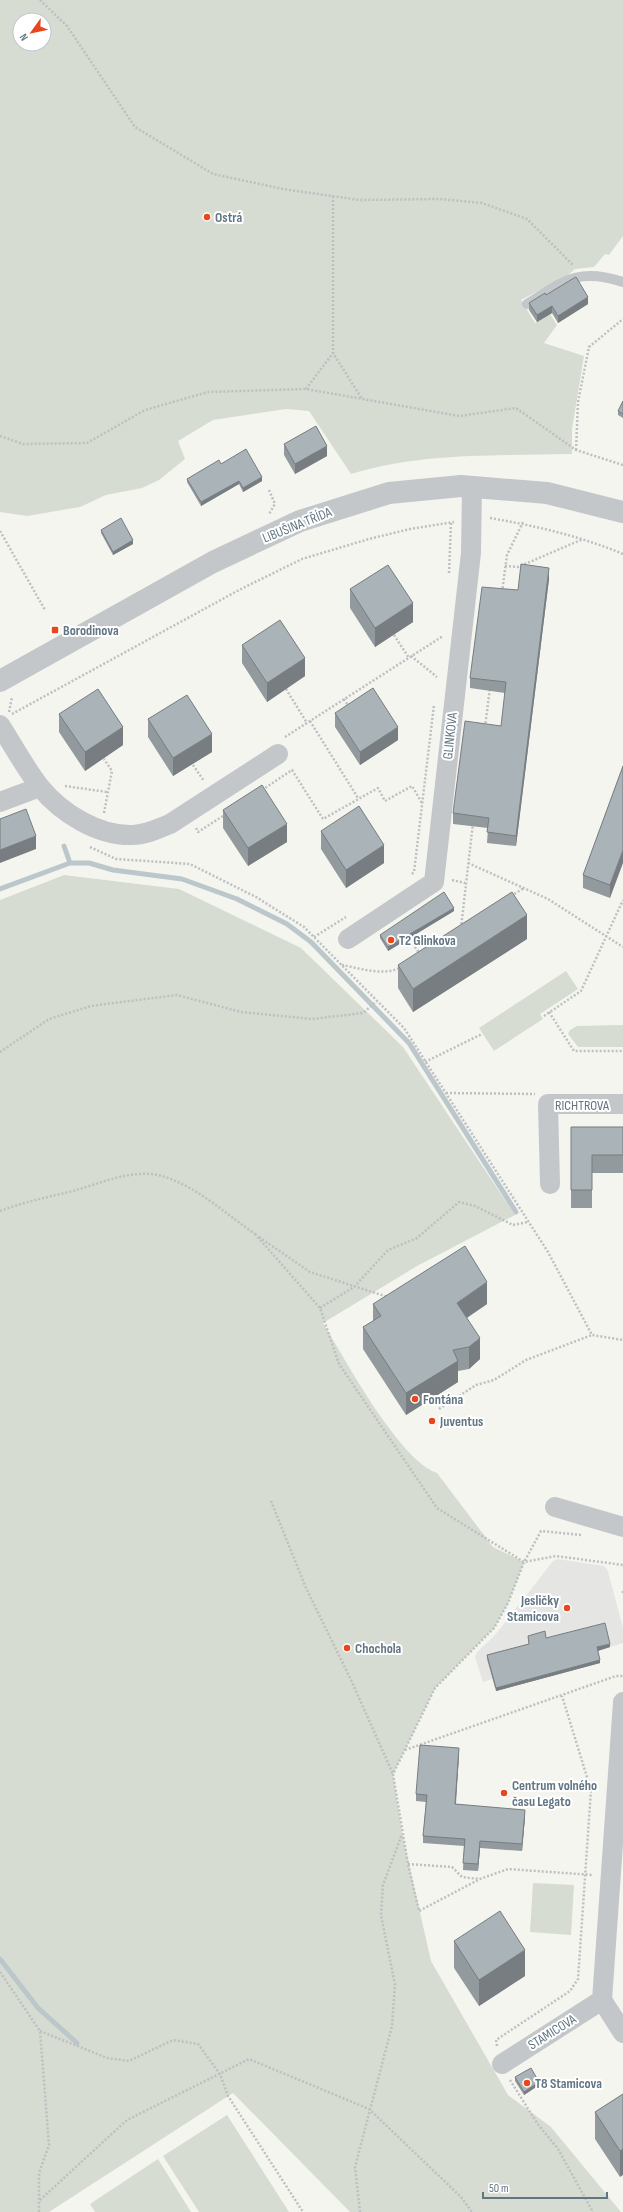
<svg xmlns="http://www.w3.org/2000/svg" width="623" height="2212" font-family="'Sofia Sans Condensed',sans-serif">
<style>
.built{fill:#e5e6e4}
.green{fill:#d6dcd1;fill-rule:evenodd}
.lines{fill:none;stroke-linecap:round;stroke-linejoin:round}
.stream{stroke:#bbc7cb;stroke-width:5}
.path{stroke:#bdbfc1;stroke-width:2.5;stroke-dasharray:2 2;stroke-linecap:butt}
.service{stroke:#c4c7ca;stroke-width:10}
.minor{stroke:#c4c7ca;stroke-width:20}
.tertiary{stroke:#c4c7ca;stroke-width:22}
.wall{fill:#929a9d}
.shaded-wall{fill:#777d80}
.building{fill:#aab3b7;stroke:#777d80}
.poi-dot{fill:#e8461d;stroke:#fff;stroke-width:1.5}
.labels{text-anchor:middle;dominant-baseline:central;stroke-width:4;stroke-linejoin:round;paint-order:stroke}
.poi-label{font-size:14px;font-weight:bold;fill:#627583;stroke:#fff;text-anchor:start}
.street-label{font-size:14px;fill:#627583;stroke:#fff}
</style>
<rect width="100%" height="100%" fill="#f5f5f0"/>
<path class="built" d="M558,1559L604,1566L608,1571L623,1628V1643L597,1651L600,1663L496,1691L492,1679L483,1682L475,1657L477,1652L495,1635L553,1561Z"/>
<path class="green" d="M0,0H623V236L609,255L605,254L594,267L575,269L568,275L521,300L535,323L550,314L557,325L544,343L584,356L572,429V454C498,456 422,452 351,474L309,411L286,409L213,420L178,441L185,459L159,480L142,488L106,495L80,507L27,516L0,512ZM20,20H44V44H20Z
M64,875L179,889L301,948L403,1047L515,1215L417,1266L323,1323C345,1359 399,1460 437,1473L493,1547L524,1562L508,1603L494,1628L435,1688L393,1774L402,1833L431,1961L508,2095L551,2127L621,2212H350L233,2093L49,2212H0V900Z
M566,971L578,989L540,1014L543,1019L494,1051L479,1028Z
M623,1025V1047H578L568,1034L570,1030L577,1026Z
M533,1883L574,1885L571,1935L530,1932Z
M227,2115L289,2212H199L163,2156Z
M158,2159L191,2212H95L90,2204Z"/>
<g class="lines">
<path class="stream" d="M64,846L70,863H89L113,870L182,879L237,899L287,924L311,942L409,1043L516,1212
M0,889L70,863
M0,1959L38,2008L77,2043"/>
<path class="path" d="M40,0L67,26L135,127L213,174L283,189L360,200L440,199L482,203L527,219L573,265
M333,196V353L362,399
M306,389L333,353
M0,436L23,444L87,443L145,410L208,392L306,389L459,416L516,408L576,450L623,465
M576,450L578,402L589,347L623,319
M269,490L275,504L269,514
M490,518C536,526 580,536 623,554
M0,531L45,610
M505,566L518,567L583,539
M449,573L451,523
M502,592L507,555L523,522
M394,635L409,658
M411,656L437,677
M286,689L307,723
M344,699L349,707
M9,712L12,697
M12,714L239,590L302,559L369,539L410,529L454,522
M310,721L358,798
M485,727L490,688
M285,737L443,636
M193,765L204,781
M65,786L107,792
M262,790L292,770L323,819L378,788L385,801L412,786L422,803
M104,813L112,771L104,759
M196,828L198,832L226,814
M90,847L116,859L190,864L256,897L304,927L404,1028L548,1252L592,1335L623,1340
M468,863L548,899L623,947
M412,874L414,872L434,705
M452,880L465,883
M511,896L524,888
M461,928L473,823
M314,937L346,917
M408,937L420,954
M342,965C359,968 385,977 401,967
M549,1012L574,1051H623
M544,1016L581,991L623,900
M0,1052L49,1019L91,1006L177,995L241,1012L312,1019L363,1013L377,1001
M425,1062L482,1034
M446,1093L535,1094
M0,1211C24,1202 48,1197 73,1191C102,1183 135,1167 165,1177C199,1188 227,1215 255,1234
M255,1234L320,1308L339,1364L437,1508L524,1562L556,1556L623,1565
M259,1237L310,1272L388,1297
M320,1308L354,1287L388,1250L417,1238L459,1202L475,1206L513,1225L528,1222
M439,1409L476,1385L494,1380L526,1360L592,1335
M271,1501L306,1588L351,1680L393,1774
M581,1535L541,1531L524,1562L508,1603L494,1628L435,1688L393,1774L408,1864L419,1911L480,1879L508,1869L593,1875
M623,1591V1594
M405,1750L616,1676H623
M408,1864L452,1867L462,1877L479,1879
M0,1972L40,2031L49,2145L39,2173V2212
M40,2031L107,2058L129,2061L173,2040L198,2044L220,2074L228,2096L303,2212
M497,2046L496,2040L570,1991L578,1979L591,1790L562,1696
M510,2080L537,2123L558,2149L593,2212
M40,2200L127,2120L249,2059L369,2109L461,2197L472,2212
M360,2212L355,2167L392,2026L395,1985L381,1915L383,1885L402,1834"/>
<path class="service" d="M527,304C564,281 578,267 623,282"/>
<path class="minor" d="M0,725C13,745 25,768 40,787C61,813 98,836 132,835C145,835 158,829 170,824L278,754
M0,802L40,787
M348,939L434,882L471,553L472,487
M550,1184L548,1104H623
M555,1507L623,1527
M623,1702L602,2000L623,2033
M502,2064L602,2000"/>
<path class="tertiary" d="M0,681L213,562L300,521L389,493L461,486L547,493L623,512"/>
</g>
<path class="wall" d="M546,295L588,304L558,323L552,313L537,322L529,310V303Z
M623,401V418L618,415V411Z
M284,444L327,456L295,474L284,455Z
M221,464L262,481L243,492L239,484L201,506L187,482V479Z
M101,530L133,544L113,555L101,533Z
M549,579L516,846L487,843L488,828L453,824V813L501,726L505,693L470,688V678L518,590Z
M350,589L413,622L375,647L350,608Z
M242,645L305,676L267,702L242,663Z
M335,713L398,740L360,765L335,727Z
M59,714L123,745L85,771L59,732Z
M148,719L212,752L173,776L148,737Z
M623,766L610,898L583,888V875Z
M223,810L287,842L248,866L223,828Z
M321,831L384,863L346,888L321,849Z
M454,911L388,951L380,938V935Z
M527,939L413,1012L398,988V965Z
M571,1127H623V1173H592V1208H571Z
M373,1304H487L467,1318L480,1359L469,1369L458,1371V1382L406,1415L363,1349V1327L373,1321Z
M528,1636L546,1638L610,1647L598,1651L600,1663L496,1691L487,1659V1655L529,1644Z
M459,1755L456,1804L525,1817L522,1851L480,1848L478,1871L463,1870L464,1846L423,1843V1836L426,1802L416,1801V1794Z
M454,1941L525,1976L479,2006L454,1968Z
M515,2077L539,2085L524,2095L515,2081Z
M623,2094L620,2177L595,2139V2112Z"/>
<path class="shaded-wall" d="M588,297V304L558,323V316Z
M552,306V313L537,322V315Z
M327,446V456L295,474V464Z
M262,477V481L243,492V488Z
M239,481V484L201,506V502Z
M133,540V544L113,555V552Z
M549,568V579L516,846V836Z
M413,603V622L375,647V628Z
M305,658V676L267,702V683Z
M123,727V745L85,771V752Z
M398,727V740L360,765V752Z
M212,734V752L173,776V758Z
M287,824V842L248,866V848Z
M36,836V849L0,863V850Z
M384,845V863L346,888V870Z
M623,850V863L610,898V885Z
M454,908V911L388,951V947Z
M527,915V939L413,1012V989Z
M487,1282V1304L457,1324V1303Z
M480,1338V1359L469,1369V1347Z
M458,1361V1382L406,1415V1393Z
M610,1644V1647L597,1651V1647Z
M600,1660V1663L496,1691V1688Z
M459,1748V1755L455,1811V1804Z
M525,1810V1817L522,1851V1844Z
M480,1841V1848L478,1871V1864Z
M525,1950V1976L479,2006V1980Z
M539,2082V2085L524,2095V2092Z
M623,2149V2175L620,2177V2151Z"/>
<path class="building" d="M576,277L588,297L558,316L552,306L537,315L529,303L545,293L546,295L574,278Z
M623,401V414L618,411Z
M316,426L327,446L295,464L284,444Z
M246,449L262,477L243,488L239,481L201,502L187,479L219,460L221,464Z
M121,518L133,540L113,552L101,530Z
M521,564L549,568L516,836L487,832L489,818L453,813L465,721L501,726L506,682L470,678L482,587L518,590Z
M388,565L413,603L375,628L350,589Z
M280,620L305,658L267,683L242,645Z
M373,688L398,727L360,752L335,713Z
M98,689L123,727L85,752L59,714Z
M187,695L212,734L173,758L148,719Z
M623,766V850L610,885L583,875Z
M262,785L287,824L248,848L223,810Z
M359,806L384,845L346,870L321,831Z
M26,809L36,836L0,850V819Z
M444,892L454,908L388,947L380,935Z
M512,892L527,915L413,989L398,965Z
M571,1127H623V1155H592V1190H571Z
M465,1246L487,1282L457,1303L480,1338L469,1347L453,1350L458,1361L406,1393L363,1327L381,1316L373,1304Z
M605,1623L610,1644L597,1647L600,1660L496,1688L487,1655L529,1644L528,1636L545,1631L546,1638Z
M420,1745L459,1748L455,1804L525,1810L522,1844L480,1841L478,1864L463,1863L465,1839L423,1836L427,1795L416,1794Z
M500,1911L525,1950L479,1980L454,1941Z
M531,2068L539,2082L524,2092L515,2077Z
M623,2094V2149L620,2151L595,2112Z"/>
<g class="poi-dot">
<circle cx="207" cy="217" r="4"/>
<rect x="51" y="626" width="8" height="8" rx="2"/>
<circle cx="391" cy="940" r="4"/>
<circle cx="415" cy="1399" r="4"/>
<circle cx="432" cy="1421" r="4"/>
<circle cx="567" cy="1608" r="4"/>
<circle cx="347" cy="1648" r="4"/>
<circle cx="504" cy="1793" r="4"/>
<circle cx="527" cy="2083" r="4"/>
</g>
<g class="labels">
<g class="poi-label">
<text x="215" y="217">Ostrá</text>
<text x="63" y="630">Borodinova</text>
<text x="399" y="940">T2 Glinkova</text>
<text x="423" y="1399">Fontána</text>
<text x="440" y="1421">Juventus</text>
<text x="559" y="1600" text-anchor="end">Jesličky<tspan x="559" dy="16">Stamicova</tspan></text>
<text x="355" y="1648">Chochola</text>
<text x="512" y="1785">Centrum volného<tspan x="512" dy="16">času Legato</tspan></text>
<text x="535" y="2083">T8 Stamicova</text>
</g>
<g class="street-label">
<text transform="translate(297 525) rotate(-22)">LIBUŠINA TŘÍDA</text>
<text transform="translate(450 736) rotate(-84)">GLINKOVA</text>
<text x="582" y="1105">RICHTROVA</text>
<text transform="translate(552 2032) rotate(-32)">STAMICOVA</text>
</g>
</g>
<g transform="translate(32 32) rotate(237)"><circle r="19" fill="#ffffff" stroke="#c0c8cd"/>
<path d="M0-3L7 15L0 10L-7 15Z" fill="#e8461d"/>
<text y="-6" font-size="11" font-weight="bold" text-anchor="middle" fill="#627583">N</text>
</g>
<path d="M483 2192v6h124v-6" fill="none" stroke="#627583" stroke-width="2"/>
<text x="489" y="2192" font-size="12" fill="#627583" stroke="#ffffff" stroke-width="3" paint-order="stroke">50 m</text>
</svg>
